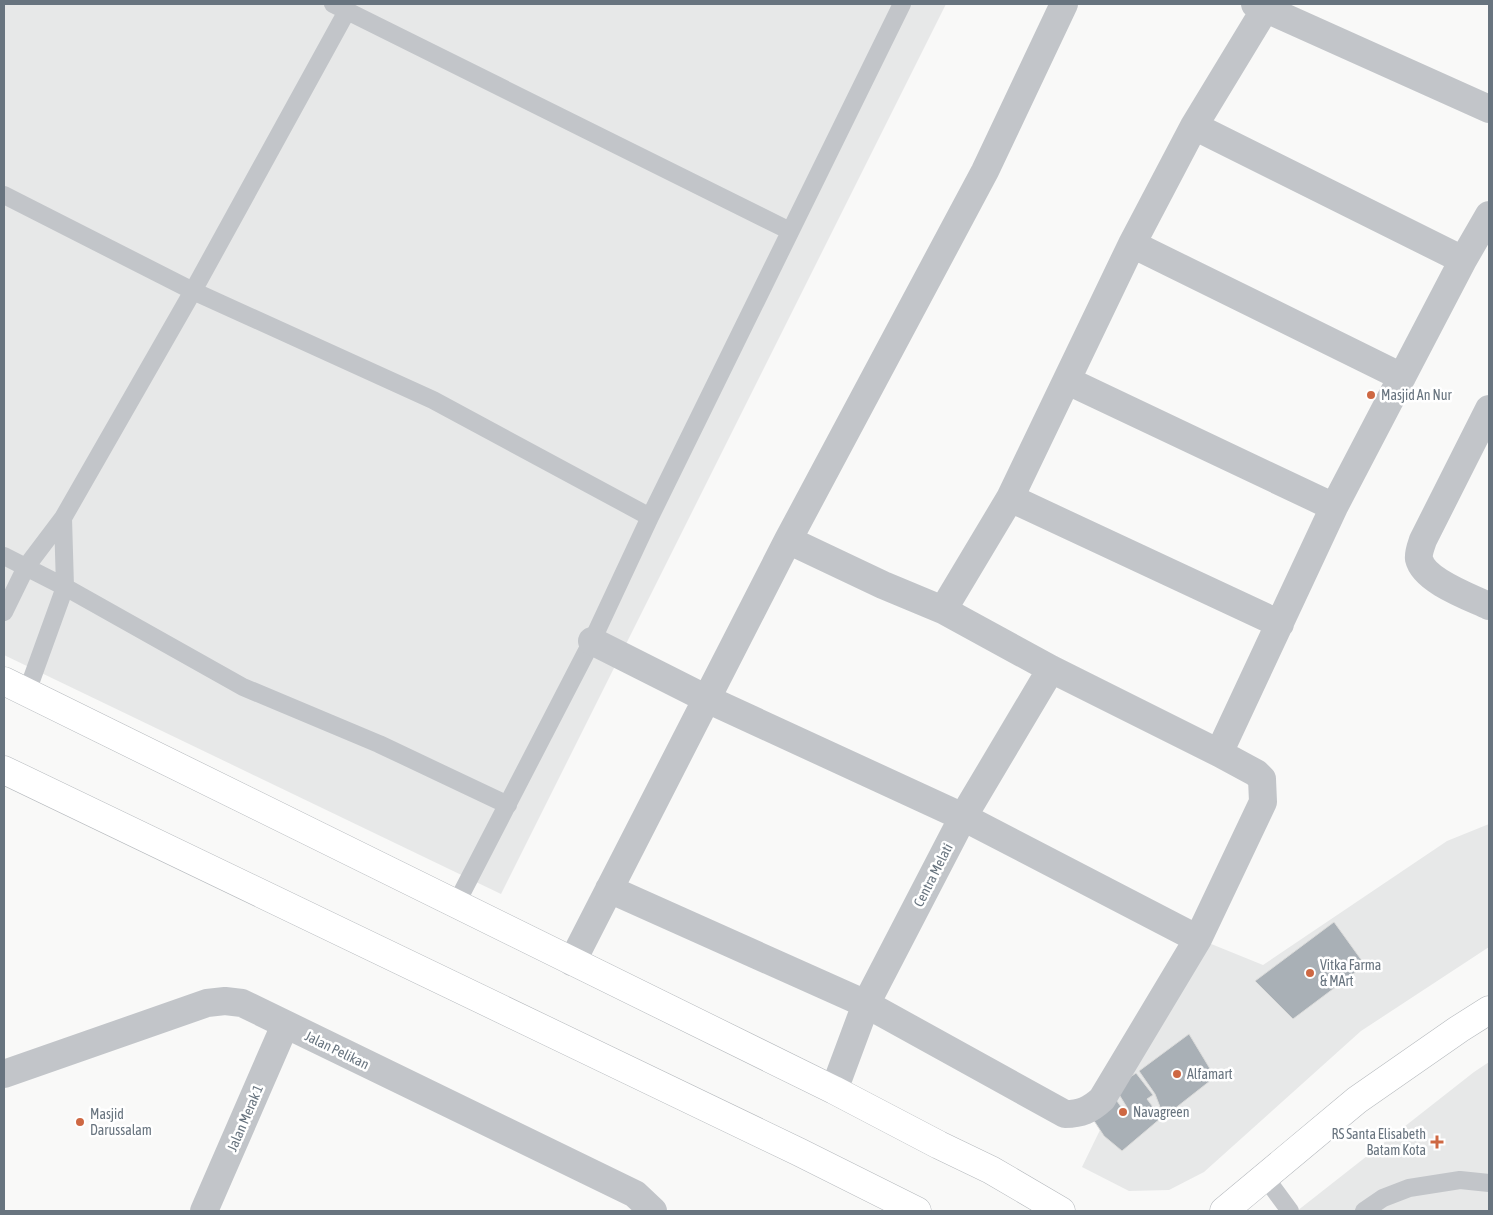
<svg xmlns="http://www.w3.org/2000/svg" width="1493" height="1215" font-family="'Asap Condensed',sans-serif">
<style>
.built{fill:#e7e8e8}
.building{fill:#a9b0b6;stroke:#dbdbda}
.lines{fill:none;stroke-linecap:round;stroke-linejoin:round}
.secondary-casing{stroke:#b5b9bd;stroke-width:29}
.service{stroke:#c2c5c9;stroke-width:18}
.minor{stroke:#c2c5c9;stroke-width:28}
.secondary{stroke:#fff;stroke-width:28}
.poi-dot{fill:#ce6843;stroke:#fff;stroke-width:2}
.labels{text-anchor:middle;dominant-baseline:central;stroke-width:5;stroke-linejoin:round;paint-order:stroke}
.poi-label{font-size:14px;fill:#68747f;stroke:#fff;text-anchor:start}
.street-label{font-size:14px;fill:#68747f;stroke:#fff}
</style>
<rect width="100%" height="100%" fill="#f9f9f8"/>
<path class="built" d="M4,4H946L501,894L4,655Z
M1489,824V947L1361,1031L1204,1172L1169,1190L1129,1191L1082,1167L1194,937L1263,965L1447,841Z
M1489,1062V1211H1297L1474,1072Z"/>
<path class="building" d="M1334,922L1365,965L1293,1019L1255,981Z
M1189,1034L1215,1077L1164,1117L1155,1094L1139,1071Z
M1136,1073L1153,1095L1147,1099L1161,1118L1122,1151L1104,1136L1089,1113L1112,1094L1124,1111L1128,1109L1115,1088Z"/>
<g class="lines">
<defs>
<path id="secondary" d="M4,681L834,1090L939,1145L991,1170L1061,1211
M4,770L799,1152L917,1211
M1224,1211L1357,1100L1459,1029L1489,1010"/>
</defs>
<use href="#secondary" class="secondary-casing"/>
<path class="service" d="M333,4L790,231
M4,195L193,291L433,400L650,517
M4,556L65,587L243,687L379,744L508,805
M4,612L26,567L63,518L193,291L347,11
M27,692L65,587L63,518
M456,904L592,641L650,517L902,4
M1265,1177L1290,1211
M1364,1211L1383,1198L1409,1188L1460,1180L1489,1183"/>
<path class="minor" d="M1255,4L1489,109
M1194,126L1463,260
M1132,244L1402,377
M1068,381L1334,507
M1489,409L1423,540C1421,546 1418,553 1419,559C1424,581 1470,597 1489,606
M1010,498L1280,624
M943,610L1010,498L1132,244L1194,126L1265,9
M592,641L707,699L963,817L1198,939
M1219,753L1334,507L1463,260L1489,215
M609,889L866,1004L1065,1114C1081,1114 1090,1110 1102,1099L1198,939L1263,802L1262,779L1256,773L1219,753L1051,669L943,610L883,585L788,540
M572,962L788,540L985,171L1064,4
M4,1074L207,1003L225,1001L242,1003L635,1194L653,1211
M834,1090L866,1004L963,817L1051,669
M204,1211L285,1025"/>
<use href="#secondary" class="secondary"/>
</g>
<g class="poi-dot">
<circle cx="1371" cy="395" r="5"/>
<circle cx="1310" cy="973" r="5"/>
<circle cx="1177" cy="1074" r="5"/>
<circle cx="1123" cy="1112" r="5"/>
<circle cx="80" cy="1122" r="5"/>
<path d="M1434.5 1134.5h5v5h5v5h-5v5h-5v-5h-5v-5h5z"/>
</g>
<g class="labels">
<g class="poi-label">
<text x="1381" y="395">Masjid An Nur</text>
<text x="1320" y="965">Vitka Farma<tspan x="1320" dy="16">&amp; MArt</tspan></text>
<text x="1187" y="1074">Alfamart</text>
<text x="1133" y="1112">Navagreen</text>
<text x="90" y="1114">Masjid<tspan x="90" dy="16">Darussalam</tspan></text>
<text x="1426" y="1134" text-anchor="end">RS Santa Elisabeth<tspan x="1426" dy="16">Batam Kota</tspan></text>
</g>
<g class="street-label">
<text transform="translate(933 875) rotate(-63)">Centra Melati</text>
<text transform="translate(337 1050) rotate(26)">Jalan Pelikan</text>
<text transform="translate(245 1118) rotate(-67)">Jalan Merak 1</text>
</g>
</g>
<rect width="1493" height="1215" fill="none" stroke="#68747f" stroke-width="10"/>
</svg>
